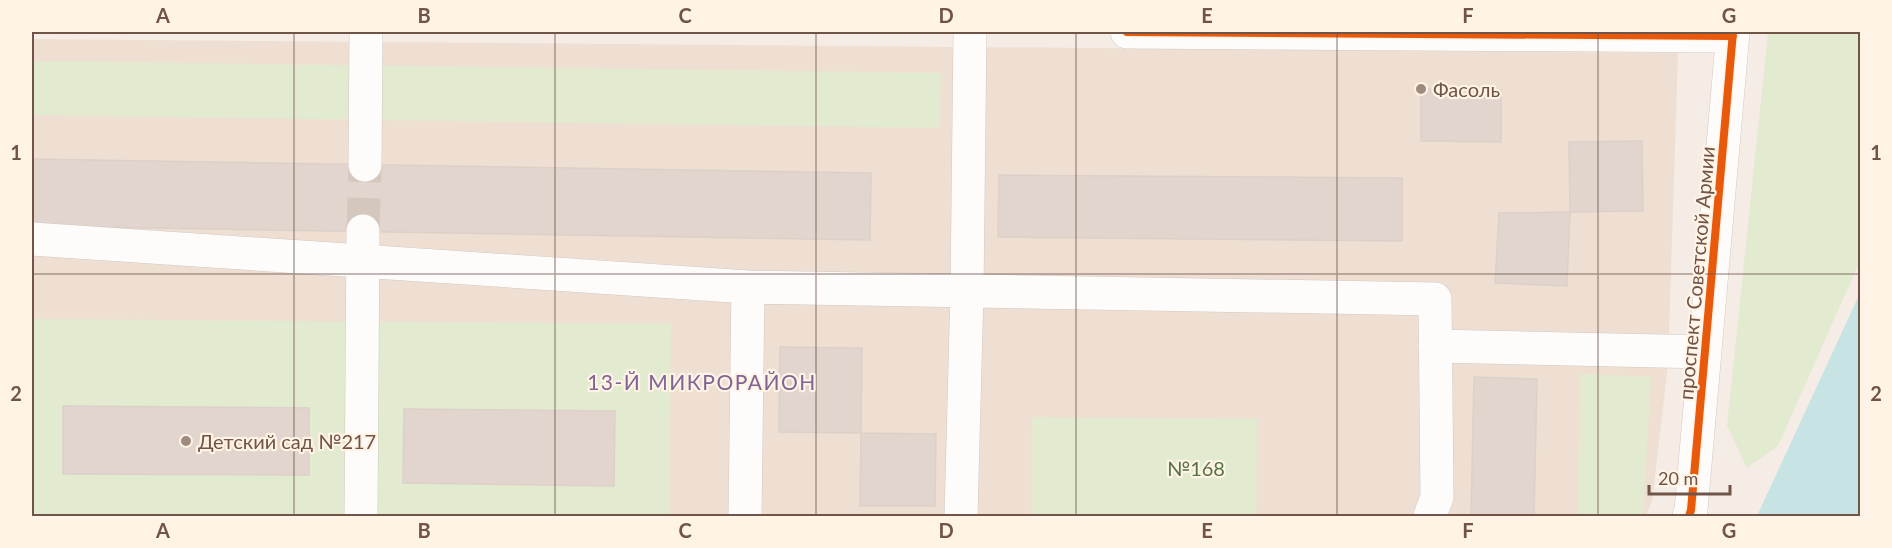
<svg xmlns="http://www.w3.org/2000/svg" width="1892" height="548" font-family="Lato,sans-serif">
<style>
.residential{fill:#eedfd2}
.green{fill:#e2ead0}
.water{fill:#c8e3e4}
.building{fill:#e1d5cd;stroke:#ddd0c8;stroke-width:1.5}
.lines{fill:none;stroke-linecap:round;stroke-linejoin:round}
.minor-tunnel{stroke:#d4c7be;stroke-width:33;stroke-dasharray:33 16;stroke-linecap:butt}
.minor-casing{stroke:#d3c8c1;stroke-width:34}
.minor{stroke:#fefcfb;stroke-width:33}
.cycleway-casing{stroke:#fef3e5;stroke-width:11}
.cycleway{stroke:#e8590c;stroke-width:8}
.grid{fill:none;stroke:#705448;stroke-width:1.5;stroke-opacity:0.55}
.poi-dot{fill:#9f8a7f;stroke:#fef3e5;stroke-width:2}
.labels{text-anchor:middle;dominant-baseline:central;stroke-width:4.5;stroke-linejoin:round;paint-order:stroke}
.poi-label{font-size:20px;fill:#705448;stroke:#fef3e5;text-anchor:start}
.street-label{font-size:20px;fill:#705448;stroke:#fef3e5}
.park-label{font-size:20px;fill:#547541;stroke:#fef3e5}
.neighbourhood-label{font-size:21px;letter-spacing:1.5px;fill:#806493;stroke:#fef3e5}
.neatline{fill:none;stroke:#705448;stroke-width:2}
.grid-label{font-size:20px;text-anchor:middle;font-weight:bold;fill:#705448}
</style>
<rect width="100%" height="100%" fill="#f5ede5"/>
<path class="residential" d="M32,39L1678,53L1668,365L1652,501L1646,516H32Z"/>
<path class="green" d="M1768,32H1860V261L1778,446L1747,468L1727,426Z
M32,61L941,73L940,128L32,115Z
M32,319L671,324L669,516L32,515Z
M1580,374L1651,377L1643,516H1578Z
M1032,417L1257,419L1256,516H1031Z"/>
<path class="water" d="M1860,293V516H1757Z"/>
<path class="building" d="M1421,89L1501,90V142L1421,141Z
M1642,141L1643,211L1570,212L1569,142Z
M32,159L871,173L870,240L32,226Z
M999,175L1402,178V241L998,237Z
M1570,212L1567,286L1495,283L1499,213Z
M780,347L862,348L861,433L779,432Z
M1474,377L1537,379L1534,516H1471Z
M63,406L309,408V475L63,474Z
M404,409L615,411L614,486L403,483Z
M861,433L936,434L935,506H860Z"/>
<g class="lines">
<path class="minor-tunnel" d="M363,231L365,165"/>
<defs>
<path id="minor" d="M1127,32L1733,36
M365,165L366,32
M32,239L748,287L1435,299L1437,497L1430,516
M1435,346L1705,352
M361,516L363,231
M745,516L748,287
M961,516L967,290L970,32
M1689,516L1691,510L1733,32"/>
</defs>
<use href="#minor" class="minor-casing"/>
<use href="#minor" class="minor"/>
<defs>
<path id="cycleway" d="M1127,32L1733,36
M1689,516L1691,510L1733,32"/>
</defs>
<use href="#cycleway" class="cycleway-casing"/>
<use href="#cycleway" class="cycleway"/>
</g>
<path class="grid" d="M294,32V516M555,32V516M816,32V516M1076,32V516M1337,32V516M1598,32V516M32,274H1860"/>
<g class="poi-dot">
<circle cx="1421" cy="89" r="6"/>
<circle cx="186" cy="441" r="6"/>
</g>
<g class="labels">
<g class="poi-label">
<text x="1433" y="89">Фасоль</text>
<text x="198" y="441">Детский сад №217</text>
</g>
<g class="street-label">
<text transform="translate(1696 273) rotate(-85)">проспект Советской Армии</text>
</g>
<g class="park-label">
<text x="1196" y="468">№168</text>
</g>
<g class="neighbourhood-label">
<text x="702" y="381">13-Й МИКРОРАЙОН</text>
</g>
</g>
<rect width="1892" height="548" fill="none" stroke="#fef3e5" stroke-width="66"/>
<path d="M1649 485v9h81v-9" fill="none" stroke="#705448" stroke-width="3"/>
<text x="1658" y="485" font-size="18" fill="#705448" stroke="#fef3e5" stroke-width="4.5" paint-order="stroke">20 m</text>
<rect x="33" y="33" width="1826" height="482" class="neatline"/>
<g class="grid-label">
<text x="163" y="23">A</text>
<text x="424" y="23">B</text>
<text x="685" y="23">C</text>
<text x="946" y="23">D</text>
<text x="1207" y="23">E</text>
<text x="1468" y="23">F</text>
<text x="1729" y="23">G</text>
<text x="16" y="160">1</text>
<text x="1876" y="160">1</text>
<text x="16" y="401">2</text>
<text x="1876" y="401">2</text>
<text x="163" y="538">A</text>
<text x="424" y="538">B</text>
<text x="685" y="538">C</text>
<text x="946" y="538">D</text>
<text x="1207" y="538">E</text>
<text x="1468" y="538">F</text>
<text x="1729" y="538">G</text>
</g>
</svg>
